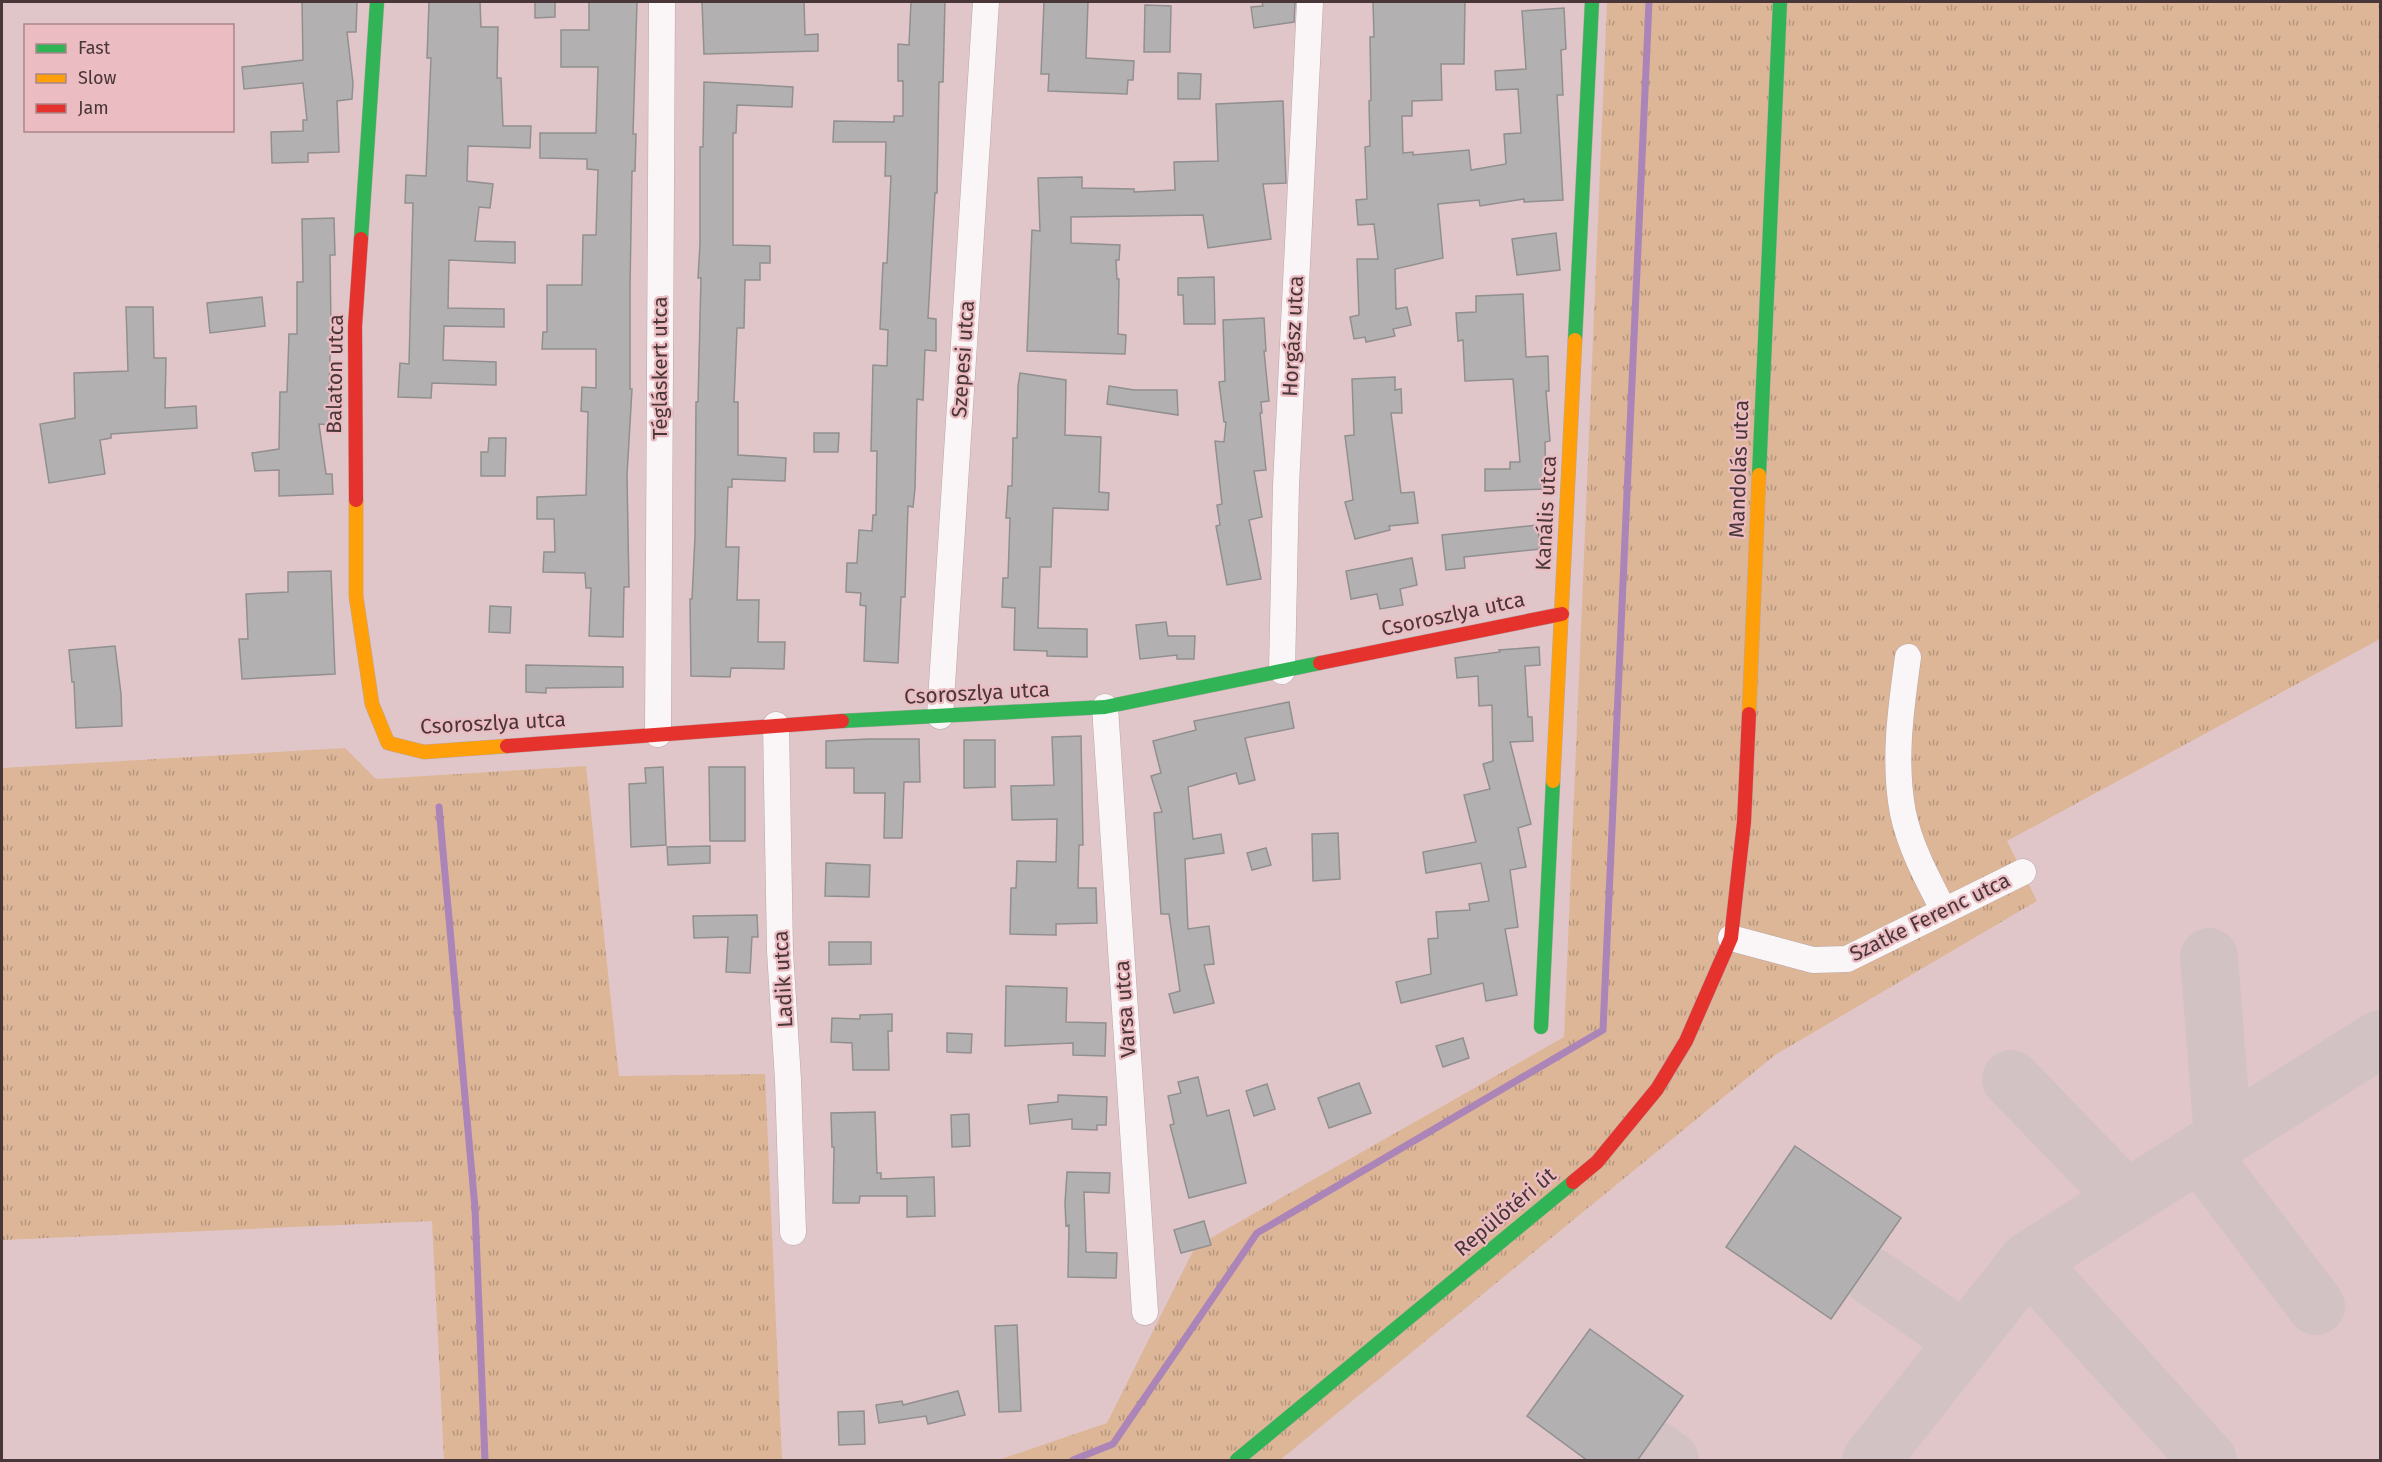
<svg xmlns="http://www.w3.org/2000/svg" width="2382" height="1462" font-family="'Fira Sans',sans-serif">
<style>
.grass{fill:url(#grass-tufts)}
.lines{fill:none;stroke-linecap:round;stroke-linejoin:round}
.stream{stroke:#ab84b8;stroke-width:7}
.taxiway{stroke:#d3c2c4;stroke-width:58}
.building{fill:#b2b0b1;stroke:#918f90;stroke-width:1.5}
.street-casing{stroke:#baa6a8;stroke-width:27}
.fast-casing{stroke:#baa6a8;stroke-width:15}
.slow-casing{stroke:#baa6a8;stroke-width:15}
.jam-casing{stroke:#baa6a8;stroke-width:15}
.street{stroke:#faf6f7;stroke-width:26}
.fast{stroke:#30b455;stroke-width:14}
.slow{stroke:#ff9f0a;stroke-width:14}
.jam{stroke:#e5322d;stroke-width:14}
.labels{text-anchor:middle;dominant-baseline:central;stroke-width:4.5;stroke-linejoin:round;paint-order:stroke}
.street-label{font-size:21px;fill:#493638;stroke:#ebbcc1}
</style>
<defs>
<pattern id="grass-tufts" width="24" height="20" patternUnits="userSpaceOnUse" patternTransform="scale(1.5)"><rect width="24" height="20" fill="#ddb697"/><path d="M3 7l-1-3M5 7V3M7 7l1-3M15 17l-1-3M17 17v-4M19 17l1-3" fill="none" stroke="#b5957c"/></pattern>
</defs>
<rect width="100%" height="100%" fill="#e0c6c9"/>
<path class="grass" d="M1607,2H2380V639L2007,841L2037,901L1775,1055L1280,1460H998L1107,1423L1195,1247L1564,1037Z
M345,748L376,779L586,766L619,1076L765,1074L782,1460H444L432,1221L2,1240V768Z"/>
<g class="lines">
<path class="stream" d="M439,807L475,1208L485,1460
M1073,1460L1113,1444L1257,1233L1603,1030L1649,2"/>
<path class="taxiway" d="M2209,957L2223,1138
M2011,1079L2127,1199
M2200,1153L2316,1306
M2028,1261L2208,1460
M1871,1276L1965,1341
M1656,1450L1670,1460
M1871,1460L2028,1261L2380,1039"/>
</g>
<path class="building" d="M302,2H357L356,32H347L353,83L352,99L337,101L339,152L308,153V162L272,163L271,132L303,131V120H307L303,83L244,89L242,67L303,60Z
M429,2H480L481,27H498L497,78H501L503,126H531L530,148L468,146L467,181L493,184L490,208L479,207L475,241L515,242V263L449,260L448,308L504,309V327L444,326L443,360L496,362V385L432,383L431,398L398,397L400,363L409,364L413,203H405L406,175L426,176L431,58H427Z
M535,2H555V17L535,18Z
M589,2H637L633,134H636L635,171H632L630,287V389H632L627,475L629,587H624L623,637L589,636L591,588H586L585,573L543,572L544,552H555L554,519H537V497L586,495L588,412L581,411L582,387L596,388V349H542L543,332H547V285H582L583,235H596L598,170L587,169V159L540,158V133H596L598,67H561V30H589Z
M702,2H804L805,35L818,34V51L704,54Z
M911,2H945L943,82H939L937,193H935L928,318L936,319V351L925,350L923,400L917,399L915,488L913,507L908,506L905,597H901L898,663L864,661L866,606L860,605L861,593L846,592L847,563H857L859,530L872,531L873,515H876L877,451H871L873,365L887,366L888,330L880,329L883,263H887L891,176H885L886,142H833L834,121L894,122V116H903V81H898V44L909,45Z
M1044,2H1088L1086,58L1134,61L1133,80H1128L1127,94L1048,91L1049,74H1041Z
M1262,2H1295L1294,22L1254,28L1251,7L1263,6Z
M1373,2H1465L1464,64H1441L1442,100L1412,101V116H1402L1403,153L1413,152V155L1469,150L1471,170L1506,164L1504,134L1521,133L1518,89L1496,90L1495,71L1526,69L1522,11L1564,8L1566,49L1561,50L1563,95H1557L1563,200L1524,202V199L1480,206L1479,200L1438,204L1443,258L1395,269L1396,309L1407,307L1411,325L1393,329L1395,336L1366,342L1365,337L1354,339L1350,317L1359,315L1357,259H1378L1374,224L1358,225L1356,200L1367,199L1365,147L1370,146L1369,101L1371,100L1370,37H1374Z
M1145,5L1171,6L1170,52H1144Z
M1178,73L1201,74L1200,99H1178Z
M704,82L793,87L792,107L737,105L736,133H733V245L770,246V263H760V280H745L744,328H737L734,402H738V455L786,458L785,481L732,479V487H728L726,547H739L737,600H759L758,642H785L784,669L731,668L730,677L691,676L690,599H692L695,536L696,402H698L701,278H698L700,244V147H703Z
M1283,101L1286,183L1263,184L1271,239L1208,248L1203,215L1071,217V243L1120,245L1119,260H1116L1117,279H1119L1118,334L1126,335L1125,354L1027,351L1032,230L1040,231L1038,178L1082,177V188L1134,189V192L1175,190L1174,162L1218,161L1216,104Z
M334,218L335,255H330L331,327L329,393H333L332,425L319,424L326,474H332L333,494L279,496V470L255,471L252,453L279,449L280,392H287L289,334H297V282H303L302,219Z
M1556,233L1560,270L1517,275L1512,239Z
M1214,277L1215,324H1184L1183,295H1178V278Z
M1523,294L1526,357L1548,356L1549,391H1546L1550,441L1545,442L1546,489L1485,491V469H1510V462H1520L1513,379L1465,381L1463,340L1458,341L1456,313L1476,312V296Z
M262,297L265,326L210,333L207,303Z
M126,307H153L154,358H166L165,408L196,406L197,428L111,434V438L100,440L105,474L49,483L40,424L75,418L74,373L128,371Z
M1264,318L1266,351H1264L1269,401L1261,402L1262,413H1260L1266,470L1254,471L1262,517L1249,520L1261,579L1227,585L1216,526L1220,525L1217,505L1222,504L1215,441L1224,442L1226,422H1224L1219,382L1225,381L1223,320Z
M1020,373L1066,380L1065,435L1101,437L1099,492L1109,493L1108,510L1053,508L1051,567H1040L1038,628L1087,629V657L1047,656V651L1014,650L1015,608L1002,607L1003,578H1008L1010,518H1006L1008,486H1012L1013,438H1017L1018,386Z
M1395,377V390L1401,389L1402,413H1391L1401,493L1414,492L1418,523L1389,526L1390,530L1355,539L1345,502L1353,500L1345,436L1354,435L1352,379Z
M1109,386L1134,390H1177L1178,415L1107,404Z
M814,433H839L838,452H814Z
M489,438H506L505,476H481V452H488Z
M1538,525L1540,549L1464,557L1465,568L1446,570L1442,535Z
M1412,558L1417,585L1400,589L1403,605L1380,609L1377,594L1351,599L1346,571Z
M331,571L335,674L242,679L239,639H248L246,594L288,592V572Z
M490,606L511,607L510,633L489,632Z
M1166,622L1168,636H1195L1194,659H1177V655L1140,659L1136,625Z
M115,646L121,694L122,726L76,728L74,682H72L69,650Z
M1539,647L1540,665L1525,666L1528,717H1532L1533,741L1510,742L1531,824L1518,828L1526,867L1510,870L1518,927L1505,929L1517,995L1486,1001L1483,983L1401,1003L1396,982L1431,974L1428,939L1438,938L1436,912L1470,910L1469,904L1489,901L1481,863L1426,873L1423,852L1476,842L1464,795L1490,789L1483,764L1493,761L1492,705L1479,706L1478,676L1457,678L1455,658L1500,652L1499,650Z
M526,665L623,667V687L546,688V693L526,692Z
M1289,702L1294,728L1245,738L1255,780L1239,784L1236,773L1188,787L1193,839L1221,834L1224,853L1185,859L1188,929L1209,926L1214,964L1204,965L1214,1003L1174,1013L1169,994L1180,991L1169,914H1161L1154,813L1162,812L1151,776L1161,773L1153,741L1196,730L1194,721Z
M1081,736L1083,845H1079L1078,888H1096L1097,923L1056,924V935L1010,934L1011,888H1016L1017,861L1056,862L1057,819L1012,820L1011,786L1054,785L1052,737Z
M869,739H919L920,782H904L902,838H884L885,793H854V768H826V741Z
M964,740H995V787L964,788Z
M663,767L666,845L631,847L629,784L646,783L645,768Z
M709,767H745V841H710Z
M1338,833L1340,879L1313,881L1312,834Z
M710,846V863L668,865L667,847Z
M1266,848L1271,865L1252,870L1247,853Z
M826,863L870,865L869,897L825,896Z
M757,915L758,937H752L750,973L726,972L728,937L694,938L693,916Z
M829,942H871V964L829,965Z
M1006,986L1067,988L1066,1022L1106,1023L1105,1056L1073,1055V1043L1005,1046Z
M892,1014V1031H888L889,1070H853L852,1043L831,1042L832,1018L860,1019V1015Z
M947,1033L972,1034L971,1053L947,1052Z
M1463,1038L1469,1058L1443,1067L1436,1046Z
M1198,1077L1207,1116L1229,1110L1246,1183L1189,1198L1170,1125L1174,1124L1168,1096L1181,1093L1178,1082Z
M1359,1083L1371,1113L1329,1128L1318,1098Z
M1267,1084L1275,1109L1254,1116L1246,1091Z
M1058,1095L1107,1097L1106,1125H1097V1130L1072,1129V1119L1030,1124L1028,1105L1058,1102Z
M875,1112L877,1173H881V1179L934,1177L935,1216L907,1217V1196H860L859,1203H833L834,1147H832L831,1113Z
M969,1114L970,1146L952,1147L951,1115Z
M1795,1146L1901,1218L1831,1319L1726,1247Z
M1067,1172L1110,1173L1109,1193L1084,1192L1086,1252L1117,1253L1116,1278L1068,1277L1069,1225L1066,1226L1065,1203Z
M1204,1221L1211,1245L1181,1253L1174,1230Z
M1017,1325L1021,1411L999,1412L995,1326Z
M1590,1329L1683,1396L1637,1461H1588L1527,1416Z
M958,1391L965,1415L928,1424L926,1416L879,1423L876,1405L902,1401L903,1405Z
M864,1411L865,1444L839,1445L838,1412Z"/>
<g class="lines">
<defs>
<path id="street" d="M1908,657C1901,708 1893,761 1903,813C1910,847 1928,880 1944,911
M1282,671L1286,485L1310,2
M1105,707L1145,1312
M940,716L986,2
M776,725L780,951L788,1080L793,1232
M658,734L662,2
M1731,938L1813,960L1847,959L2023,872"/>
<path id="fast" d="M361,239L377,2
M1575,340L1592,2
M1759,475L1780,2
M842,721L1105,707L1320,663
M1541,1027L1553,781
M1237,1460L1573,1182"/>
<path id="slow" d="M356,500V596L372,704L388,743L424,752L507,746
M1749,714L1759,475
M1553,781L1575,340"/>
<path id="jam" d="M356,500L355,326L361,239
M1320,663L1562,614
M507,746L842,721
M1573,1182L1597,1162L1657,1089L1686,1041L1731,938L1744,822L1749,714"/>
</defs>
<use href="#street" class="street-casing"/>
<use href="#fast" class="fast-casing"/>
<use href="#slow" class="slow-casing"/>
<use href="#jam" class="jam-casing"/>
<use href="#street" class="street"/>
<use href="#fast" class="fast"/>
<use href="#slow" class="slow"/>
<use href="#jam" class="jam"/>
</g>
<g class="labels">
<g class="street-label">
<text transform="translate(1293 336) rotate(-87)">Horgász utca</text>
<text transform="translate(963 359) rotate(-86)">Szepesi utca</text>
<text transform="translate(660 368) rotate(-90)">Tégláskert utca</text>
<text transform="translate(335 374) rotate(-89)">Balaton utca</text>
<text transform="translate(1739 469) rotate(-88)">Mandolás utca</text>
<text transform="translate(1546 513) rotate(-87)">Kanális utca</text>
<text transform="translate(1453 614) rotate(-12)">Csoroszlya utca</text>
<text transform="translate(977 693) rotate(-3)">Csoroszlya utca</text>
<text transform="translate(493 723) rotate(-3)">Csoroszlya utca</text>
<text transform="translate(1930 917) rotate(-26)">Szatke Ferenc utca</text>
<text transform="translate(783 979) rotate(-93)">Ladik utca</text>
<text transform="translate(1125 1009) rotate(-94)">Varsa utca</text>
<text transform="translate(1505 1212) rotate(-40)">Repülőtéri út</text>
</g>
</g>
<rect width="2382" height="1462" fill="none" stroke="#493638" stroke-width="6"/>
<rect x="24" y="24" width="210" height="108" fill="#ebbcc1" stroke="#aa868a" stroke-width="1.5"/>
<rect x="36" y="44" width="30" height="9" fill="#30b455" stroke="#aa868a" stroke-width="1.5"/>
<text x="78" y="54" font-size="18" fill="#493638">Fast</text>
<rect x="36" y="74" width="30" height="9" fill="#ff9f0a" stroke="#aa868a" stroke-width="1.5"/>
<text x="78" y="84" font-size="18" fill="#493638">Slow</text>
<rect x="36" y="104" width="30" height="9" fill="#e5322d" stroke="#aa868a" stroke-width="1.5"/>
<text x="78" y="114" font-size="18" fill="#493638">Jam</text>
</svg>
